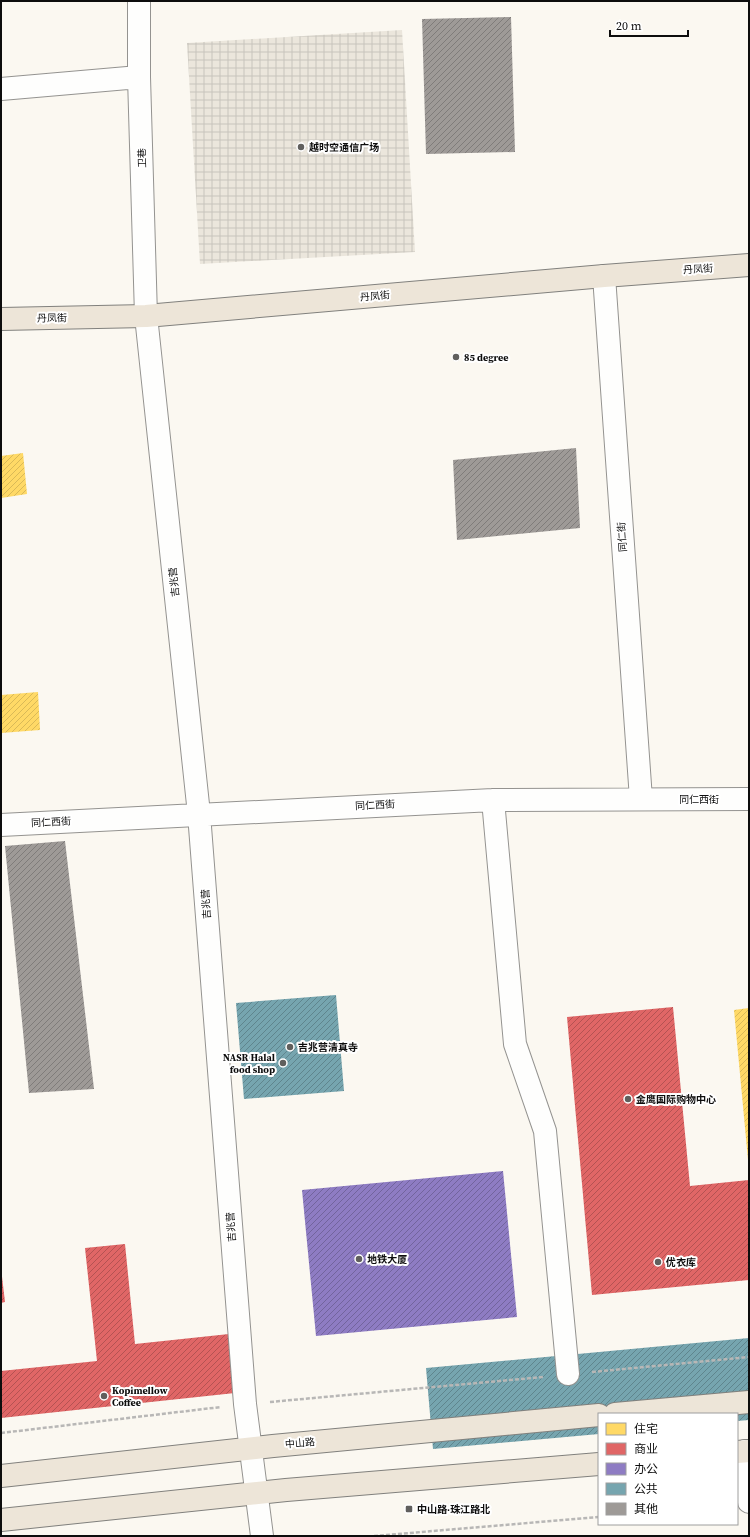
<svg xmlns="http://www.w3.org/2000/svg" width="750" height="1537" font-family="'Source Serif 4','Noto Sans SC',serif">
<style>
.plaza{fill:url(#plaza-grid)}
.homes{fill:url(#homes-hatch)}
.shops{fill:url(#shops-hatch)}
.offices{fill:url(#offices-hatch)}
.public{fill:url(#public-hatch)}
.building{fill:url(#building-hatch)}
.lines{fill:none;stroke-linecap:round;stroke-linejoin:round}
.minor-casing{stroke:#949390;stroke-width:24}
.major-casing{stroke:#81807d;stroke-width:24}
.path{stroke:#b8b7b6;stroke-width:2.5;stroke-dasharray:4 2;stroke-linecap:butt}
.minor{stroke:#fefefd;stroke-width:22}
.major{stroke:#ede5d8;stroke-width:22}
.poi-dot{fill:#605f5d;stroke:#fff;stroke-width:1.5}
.labels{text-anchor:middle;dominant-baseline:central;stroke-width:4;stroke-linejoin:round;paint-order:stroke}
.poi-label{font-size:10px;font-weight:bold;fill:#0d0d0d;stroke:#fff;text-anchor:start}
.street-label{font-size:10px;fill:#0d0d0d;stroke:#fff}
</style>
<defs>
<pattern id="plaza-grid" width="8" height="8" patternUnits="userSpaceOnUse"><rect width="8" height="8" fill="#ebe6dc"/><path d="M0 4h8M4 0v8" fill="none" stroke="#c8c4bc"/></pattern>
<pattern id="homes-hatch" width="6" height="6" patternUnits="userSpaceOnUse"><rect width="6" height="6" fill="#ffd966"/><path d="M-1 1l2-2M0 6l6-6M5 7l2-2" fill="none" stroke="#d9b957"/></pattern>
<pattern id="shops-hatch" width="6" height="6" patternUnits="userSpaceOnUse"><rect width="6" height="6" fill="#e06666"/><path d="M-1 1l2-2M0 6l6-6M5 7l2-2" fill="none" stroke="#b45252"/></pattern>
<pattern id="offices-hatch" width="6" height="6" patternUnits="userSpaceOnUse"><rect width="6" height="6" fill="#8e7cc3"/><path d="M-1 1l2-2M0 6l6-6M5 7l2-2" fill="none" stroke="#72649d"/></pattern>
<pattern id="public-hatch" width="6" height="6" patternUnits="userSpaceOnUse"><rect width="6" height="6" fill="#76a5af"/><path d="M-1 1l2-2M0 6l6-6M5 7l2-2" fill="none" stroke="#5f858d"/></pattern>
<pattern id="building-hatch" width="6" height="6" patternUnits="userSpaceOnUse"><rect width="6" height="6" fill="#9e9a97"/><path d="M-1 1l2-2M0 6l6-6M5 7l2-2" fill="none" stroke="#7f7c7a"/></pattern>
</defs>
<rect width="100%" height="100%" fill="#fbf8f1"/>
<path class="plaza" d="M402,30L415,252L200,264L187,43Z"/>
<path class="homes" d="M23,453L27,494L1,498V456Z
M38,692L40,730L1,733V695Z
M749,1008V1160H748L734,1010Z"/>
<path class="shops" d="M673,1007L690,1186L749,1180V1280L592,1295L567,1017Z
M125,1244L135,1344L229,1334L235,1393L1,1418V1371L97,1361L85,1248Z
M1,1268L5,1302L1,1303Z"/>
<path class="offices" d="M503,1171L517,1317L316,1336L302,1190Z"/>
<path class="public" d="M336,995L344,1091L244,1099L236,1003Z
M749,1338V1420L737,1421V1414H599V1434L433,1449L426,1368Z"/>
<path class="building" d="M511,17L515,152L426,154L422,19Z
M576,448L580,528L457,540L453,460Z
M65,841L94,1089L29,1093L5,846Z"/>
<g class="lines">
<defs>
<path id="minor" d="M139,1V77L146,316L199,814L245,1404L262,1536
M1,89L139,77
M604,276L641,799
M493,800L515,1044L545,1131L568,1374
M1,825L493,800L749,799
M745,1451L749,1502"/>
<path id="major" d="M1,319L146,316L604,276L749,265
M615,1414L749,1402
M737,1452L749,1451
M1,1476L273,1446L599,1415
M1,1520L286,1490L599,1464"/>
</defs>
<use href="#minor" class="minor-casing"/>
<use href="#major" class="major-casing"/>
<path class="path" d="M592,1372L749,1357
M270,1402L543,1377
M1,1433L221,1407
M374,1536L599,1517"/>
<use href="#minor" class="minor"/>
<use href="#major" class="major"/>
</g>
<g class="poi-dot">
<circle cx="301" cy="147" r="4"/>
<circle cx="456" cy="357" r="4"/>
<circle cx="290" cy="1047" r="4"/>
<circle cx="283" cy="1063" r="4"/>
<circle cx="628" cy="1099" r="4"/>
<circle cx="359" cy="1259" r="4"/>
<circle cx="658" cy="1262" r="4"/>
<circle cx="104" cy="1396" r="4"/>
<rect x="405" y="1505" width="8" height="8" rx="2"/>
</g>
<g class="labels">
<g class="poi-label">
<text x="309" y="147">越时空通信广场</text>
<text x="464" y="357">85 degree</text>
<text x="298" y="1047">吉兆营清真寺</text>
<text x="275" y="1057" text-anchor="end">NASR Halal<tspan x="275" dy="12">food shop</tspan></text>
<text x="636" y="1099">金鹰国际购物中心</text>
<text x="367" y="1259">地铁大厦</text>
<text x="666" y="1262">优衣库</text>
<text x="112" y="1390">Kopimellow<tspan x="112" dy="12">Coffee</tspan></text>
<text x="417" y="1509">中山路·珠江路北</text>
</g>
<g class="street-label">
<text transform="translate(142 158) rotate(-92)">卫巷</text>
<text transform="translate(698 269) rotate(-4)">丹凤街</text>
<text transform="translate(375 296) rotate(-5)">丹凤街</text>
<text transform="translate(52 318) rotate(-1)">丹凤街</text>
<text transform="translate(622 537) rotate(-94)">同仁街</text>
<text transform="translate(174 582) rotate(-96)">吉兆营</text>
<text x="699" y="799">同仁西街</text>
<text transform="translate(375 805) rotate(-3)">同仁西街</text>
<text transform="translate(51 822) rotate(-3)">同仁西街</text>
<text transform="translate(206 904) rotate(-94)">吉兆营</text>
<text transform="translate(231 1227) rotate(-94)">吉兆营</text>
<text transform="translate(300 1443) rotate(-5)">中山路</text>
</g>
</g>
<rect width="750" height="1537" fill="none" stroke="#0d0d0d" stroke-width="4"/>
<rect x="598" y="1413" width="140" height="112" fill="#ffffff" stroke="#9e9e9e"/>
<rect x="606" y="1423" width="20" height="12" fill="#ffd966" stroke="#9e9e9e"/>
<text x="634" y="1433" font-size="12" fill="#0d0d0d">住宅</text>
<rect x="606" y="1443" width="20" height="12" fill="#e06666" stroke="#9e9e9e"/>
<text x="634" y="1453" font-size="12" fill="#0d0d0d">商业</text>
<rect x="606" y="1463" width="20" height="12" fill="#8e7cc3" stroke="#9e9e9e"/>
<text x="634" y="1473" font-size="12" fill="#0d0d0d">办公</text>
<rect x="606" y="1483" width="20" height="12" fill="#76a5af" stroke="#9e9e9e"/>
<text x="634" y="1493" font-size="12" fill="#0d0d0d">公共</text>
<rect x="606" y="1503" width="20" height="12" fill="#9e9a97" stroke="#9e9e9e"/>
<text x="634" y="1513" font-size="12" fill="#0d0d0d">其他</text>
<path d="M610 30v6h78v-6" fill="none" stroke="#0d0d0d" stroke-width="2"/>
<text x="616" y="30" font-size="12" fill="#0d0d0d" stroke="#ffffff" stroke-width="3" paint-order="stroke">20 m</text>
</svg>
